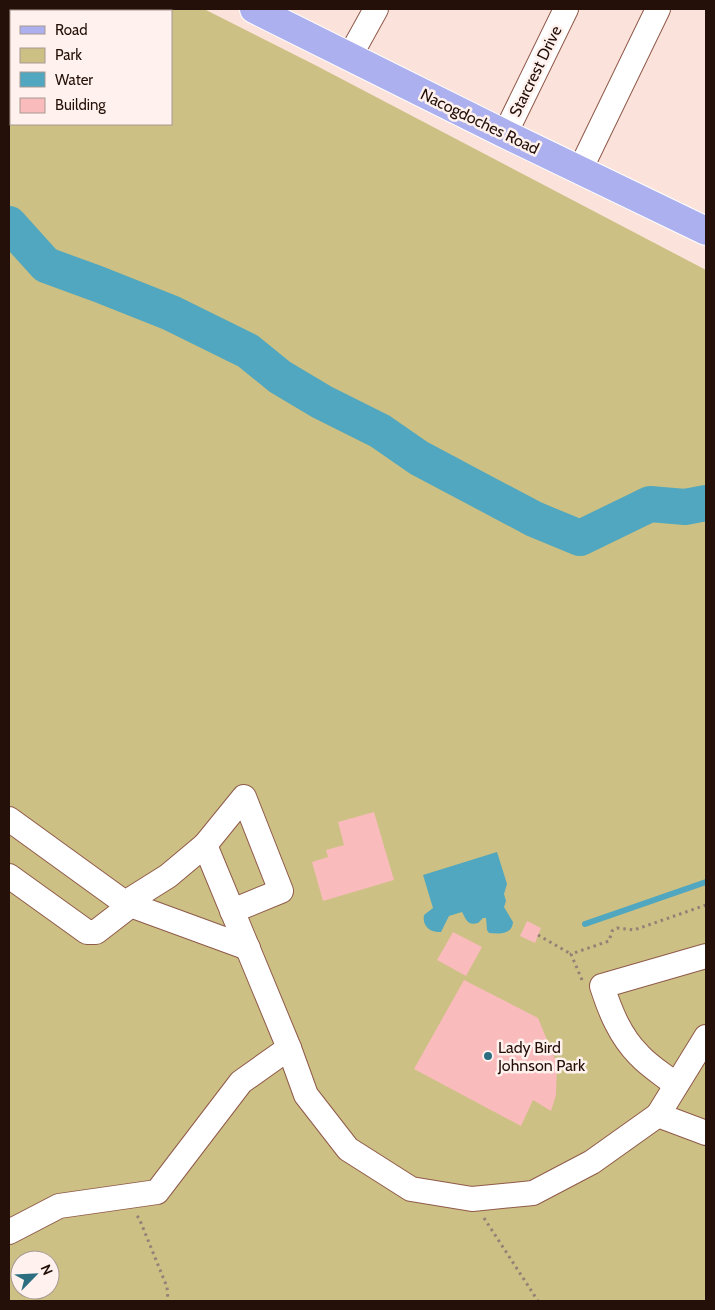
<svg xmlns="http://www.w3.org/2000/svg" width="715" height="1310" font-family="Cabin,sans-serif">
	<rect width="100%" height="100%" fill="#fbe2da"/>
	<path fill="#ccc084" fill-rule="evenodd" d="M9,9h195l111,56 391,205v1031h-697zM11,11h160v113h-160zM20,1260h30v30h-30z"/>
	<path fill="#50a7bf" d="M497,852l10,32 -3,10 2,7 -2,6 9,15c-1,13 -14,12 -24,11l-2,-3 -1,-12h-3l-5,5c-11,3 -12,-4 -16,-11l-13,4 -8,16c-11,1 -19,-6 -17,-17l9,-7 -10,-33z"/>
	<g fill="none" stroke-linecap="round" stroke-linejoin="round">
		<path stroke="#50a7bf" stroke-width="6" d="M585,924l121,-42"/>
		<g stroke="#50a7bf" stroke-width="36">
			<path d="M111,11l2,-2"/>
			<path d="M9,92l2,-2"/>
			<path d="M9,224l37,41 52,19 73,29 77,38 32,26 42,25 58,29 39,27 115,61 46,19 70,-34 35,3 21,-4"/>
		</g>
	</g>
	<g fill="#f9bbbb">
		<path d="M374,812l20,68 -71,21 -11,-39 16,-5 -2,-7 18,-5 -6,-23z"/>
		<path d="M527,921l14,7 -6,15 -15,-7z"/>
		<path d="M453,932l29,15 -16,29 -29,-16z"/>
		<path d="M464,980l74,38 19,46 -1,31 -5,16 -18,-11 -12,26 -107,-57z"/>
	</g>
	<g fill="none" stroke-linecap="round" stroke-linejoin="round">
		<defs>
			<g id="minor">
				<path d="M350,56l26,-47"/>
				<path d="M505,134l61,-125"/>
				<path d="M580,170l78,-161"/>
				<path d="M9,819l116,84 43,-27 37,-31 39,-48 37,94 -49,20"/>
				<path d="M205,845l84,203 17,47 42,54 63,40 61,10 61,-6 59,-31 66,-47 48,-78"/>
				<path d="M9,876l78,56h9l35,-27"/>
				<path d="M125,903l123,45"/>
				<path d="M676,1085c-12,-10 -26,-18 -37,-30 -19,-19 -29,-44 -37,-69l104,-30"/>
				<path d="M658,1115l48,18"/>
				<path d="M9,1232l50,-26 98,-14 84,-110 48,-34"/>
			</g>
			<path id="major" d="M254,9l251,125 201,97"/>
		</defs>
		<use href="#minor" stroke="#8f5a4a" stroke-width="26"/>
		<use href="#major" stroke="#fff" stroke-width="30"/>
		<g stroke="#967f77" stroke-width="3" stroke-dasharray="2.5 4" stroke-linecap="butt">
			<path d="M538,935l33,19"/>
			<path d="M582,980l-11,-26 38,-13 3,-10 5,-3 17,2 72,-25"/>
			<path d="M137,1216l2,2 28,69 1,14"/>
			<path d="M484,1218l54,83"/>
		</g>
		<use href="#minor" stroke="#fff" stroke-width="24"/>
		<use href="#major" stroke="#acb0ee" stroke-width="28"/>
	</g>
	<circle fill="#2c6e80" stroke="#fff2ee" stroke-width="2" cx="488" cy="1056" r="5"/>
	<g text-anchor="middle" stroke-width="5" stroke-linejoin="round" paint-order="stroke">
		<g font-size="16" fill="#251009" stroke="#fff2ee">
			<text transform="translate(535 71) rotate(-64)" y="6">Starcrest Drive</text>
			<text transform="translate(480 121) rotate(26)" y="6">Nacogdoches Road</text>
		</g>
		<g font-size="16" fill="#251009" stroke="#fff2ee" text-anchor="start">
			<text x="498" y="1053">Lady Bird<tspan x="498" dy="18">Johnson Park</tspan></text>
		</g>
	</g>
	<rect width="715" height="1310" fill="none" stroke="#251009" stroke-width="20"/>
	<rect x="10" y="10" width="162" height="115" fill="#fff2ee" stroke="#a89892"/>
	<rect x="20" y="26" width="25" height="8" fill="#acb0ee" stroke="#a89892"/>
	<text x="55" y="35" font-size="15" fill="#251009">Road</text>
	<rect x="20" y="48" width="25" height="15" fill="#ccc084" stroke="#a89892"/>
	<text x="55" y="60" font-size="15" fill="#251009">Park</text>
	<rect x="20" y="72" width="25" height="15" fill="#50a7bf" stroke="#a89892"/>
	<text x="55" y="85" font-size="15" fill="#251009">Water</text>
	<rect x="20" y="98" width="25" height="15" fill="#f9bbbb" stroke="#a89892"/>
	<text x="55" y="110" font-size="15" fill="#251009">Building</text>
	<g transform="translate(35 1275) rotate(66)"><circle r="24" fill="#fff2ee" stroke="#a89892"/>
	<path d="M0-4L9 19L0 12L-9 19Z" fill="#2c6e80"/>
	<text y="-8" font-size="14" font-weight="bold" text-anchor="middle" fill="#251009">N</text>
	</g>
</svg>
